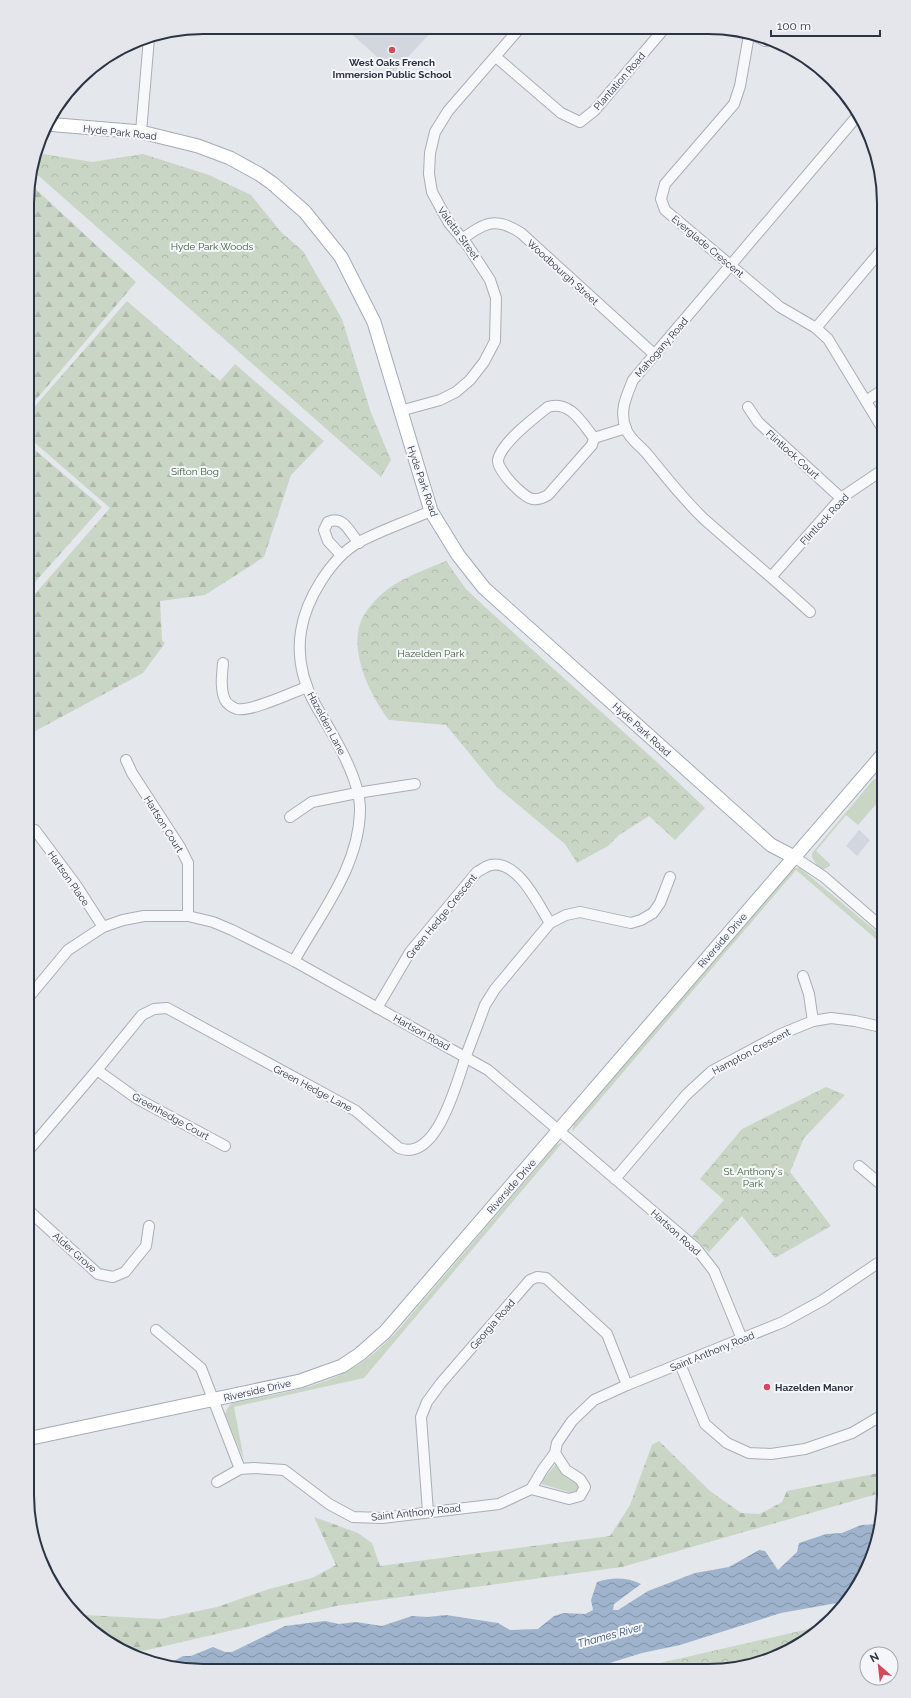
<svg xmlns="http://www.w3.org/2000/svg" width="911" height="1698" font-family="Raleway,sans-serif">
	<defs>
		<pattern id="forest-firs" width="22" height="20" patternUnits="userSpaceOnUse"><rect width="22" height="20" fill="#c9d6c5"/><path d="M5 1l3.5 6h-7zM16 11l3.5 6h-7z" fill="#adb8ab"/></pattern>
		<pattern id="park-crowns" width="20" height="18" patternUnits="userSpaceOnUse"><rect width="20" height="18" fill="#c9d6c5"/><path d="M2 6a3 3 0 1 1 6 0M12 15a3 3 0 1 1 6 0" fill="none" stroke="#adb8ab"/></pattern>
		<pattern id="water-waves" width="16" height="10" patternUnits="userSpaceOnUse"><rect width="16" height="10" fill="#9fb4cc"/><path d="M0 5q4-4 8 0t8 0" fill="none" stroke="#8293a7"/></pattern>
	</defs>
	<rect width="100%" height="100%" fill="#e4e7ec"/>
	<g fill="#d2d6de">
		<path d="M345,28h90l-41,44z"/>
		<path d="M859,830l11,10 -13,16 -11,-10z"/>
	</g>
	<g fill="#c9d6c5">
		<path d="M879,777l5,3v15l-26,30 -12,-10 -30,36 14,13v2l-8,4 -7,-5 1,-1 -4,-7v-4l61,-73z"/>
		<path d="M793,868h7l84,70v8l-88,-76 -224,262 2,-8z"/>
		<path d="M563,1142l-199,236 -130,29 10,53 -19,-46 3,-7 4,-4c42,-9 89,-14 126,-38 13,-8 24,-19 36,-30l162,-190z"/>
		<path d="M555,1465h3l5,8 15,10 1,4 -2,5 -5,1 -30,-9v-3z"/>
	</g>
	<g fill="url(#forest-firs)">
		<path d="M28,182l108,100 -108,127v-143l7,-7v-17l-7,-9z"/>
		<path d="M127,301l93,80 15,-17 89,77 -33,34 -27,82 -59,38 -45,6 2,39 3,3 -22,30 -115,62v-133l82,-94 -82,-71v-23z"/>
		<path d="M28,444l74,63 -74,83z"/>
		<path d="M659,1441l51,50 31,22 19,1 22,-12 5,-11 97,-19v20l-262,75 -286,39 -193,45 -26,-4 -30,-19 -14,-16 12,3 75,4 57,-12 52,-18 43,-11 24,-13 -22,-48 44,16 14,10 8,23 230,-30 20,-31 22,-60z"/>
	</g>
	<g fill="url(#park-crowns)">
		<path d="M37,153l55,9 51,-8 66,21 42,20 30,37 22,19 39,68 29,94 20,47 -10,17 -349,-307z"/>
		<path d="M446,561l20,28 18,17 175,158 46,44 -30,32 -26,-24 -30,19 -11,11 -31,17 -12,-19 -68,-57 -51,-62 -57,-5c-18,-23 -39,-66 -29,-96 4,-13 17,-27 28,-35 16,-12 39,-20 58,-28z"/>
		<path d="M826,1087l19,8 -41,43 -14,34 41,54 -56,32 -33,-42 -33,36 -17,-16 32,-36 -24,-21 42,-50z"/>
		<path d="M822,1626l-16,15 -41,21 -57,9h-83z"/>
	</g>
	<path fill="url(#water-waves)" d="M880,1524l-9,38 -23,39 -67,12 -101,32 -38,8 -42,13 -22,5 -399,-2 -30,-9 25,1 9,-5h8l22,-9 12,5h7l53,-26 40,-5 14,3 17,-2 26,4 30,-10 16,1 18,-2 52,8 12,7 28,-1 16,-13 10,-3 21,1 8,-4 -2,-10 6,-18c14,-5 30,-5 44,2l-27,20 -1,6h5l30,-19 47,-18 34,-6 30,-17 6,1 13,19 19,-18 2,-9 27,-9 16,-1 19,-8z"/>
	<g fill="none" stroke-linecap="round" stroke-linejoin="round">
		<defs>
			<g id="minor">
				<path d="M746,31l19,10 6,-1"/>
				<path d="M749,35l-9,51 -6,18 -69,80 -4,15 4,11 115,97 36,21 12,11 56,92"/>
				<path d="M496,57l65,56 19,9 14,-11 69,-81"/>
				<path d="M141,132l8,-94"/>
				<path d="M462,239c23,-16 33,-23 59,-6l134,122"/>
				<path d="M816,328l68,-81"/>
				<path d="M866,401l18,-12"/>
				<path d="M748,407l10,15 83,76"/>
				<path d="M400,411l40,-11 16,-8 14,-12 14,-18 11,-21 1,-43 -6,-18 -24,-37 -17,-20 -17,-31 -3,-18 1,-21 5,-21 13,-21 71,-82"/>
				<path d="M594,438c-12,-15 -24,-38 -46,-31 -14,11 -47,36 -50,53 -1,10 25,38 35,39 6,1 10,-1 15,-4l44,-50 2,-7 32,-10"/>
				<path d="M341,555l-13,-14 -4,-11 4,-8c16,-7 21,10 31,21"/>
				<path d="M772,576l69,-78 43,-29"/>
				<path d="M810,612c-35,-32 -71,-62 -106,-93 -21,-20 -38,-42 -56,-64 -7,-9 -18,-15 -22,-26 -7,-18 0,-32 7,-49l226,-266"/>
				<path d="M223,663c-1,12 -3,26 2,37 2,4 8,8 12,9 14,3 56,-17 70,-22"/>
				<path d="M126,760l6,13 48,74 8,16v53"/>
				<path d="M874,764l10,9"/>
				<path d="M290,817l22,-15 45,-9 58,-9"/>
				<path d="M35,830l41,55 27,42"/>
				<path d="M794,857l30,20 60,52"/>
				<path d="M294,961c26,-47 65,-94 66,-150 1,-33 -29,-79 -45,-107 -12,-22 -18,-48 -14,-73 5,-32 30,-73 58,-89 23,-12 49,-21 72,-31"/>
				<path d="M803,976l6,18 4,27"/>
				<path d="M28,998l40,-48 35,-23 20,-7 21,-4h44l25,6 19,8 62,31 194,109 208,178 18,23 28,68"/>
				<path d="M377,1008l33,-56 67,-80c4,-2 9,-6 14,-7 27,-5 47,39 59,58"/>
				<path d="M97,1070l39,28 89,48"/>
				<path d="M27,1152l70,-82 45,-55 12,-6 13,-1 189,103 43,37c38,15 58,-67 67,-92 6,-17 13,-34 19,-51l10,-16 55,-66 16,-8 14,-3 51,11 10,-3 12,-7 7,-10 10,-26"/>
				<path d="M859,1166l25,21"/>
				<path d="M615,1179l71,-84 26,-24 69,-37 32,-13 18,-3 24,3 22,5 7,4"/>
				<path d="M27,1209l71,65 15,3 12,-5 21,-26 3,-20"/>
				<path d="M156,1330l45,38 39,101 14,-1 30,2 45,34 24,13 29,1 117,-14 32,-15 12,-20 12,-16 2,-10 15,-22 22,-21 33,-15 156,-63 40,-22 61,-41"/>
				<path d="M680,1364l25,60 22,19 22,10 22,1 34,-5 47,-16 32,-19"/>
				<path d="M217,1482l23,-13"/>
				<path d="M531,1489l38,10 11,-3 5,-9 -5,-8 -14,-9 -11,-17"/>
				<path d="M428,1512l-7,-95 6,-15 14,-19 89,-103 7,-3 9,1 61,56 20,51"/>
			</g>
			<g id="major">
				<path d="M46,124l95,8 57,14 32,12 29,16 13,9 33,29 36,45 33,65 57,189 27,44 26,33 287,257 23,12"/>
				<path d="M27,1439l273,-58 42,-15 18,-12 25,-22 499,-579"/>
			</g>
		</defs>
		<use href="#minor" stroke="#a9aeb7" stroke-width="12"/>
		<use href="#major" stroke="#a3abb8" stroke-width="15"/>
		<use href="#minor" stroke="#f7f8fa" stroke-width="10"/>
		<use href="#major" stroke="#fff" stroke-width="13"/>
	</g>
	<g fill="#d1495b" stroke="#f4f6f9" stroke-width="1.5">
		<circle cx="392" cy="50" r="4"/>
		<circle cx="767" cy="1387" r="4"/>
	</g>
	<g text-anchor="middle" stroke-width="4" stroke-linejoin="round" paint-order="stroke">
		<g font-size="10" font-weight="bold" fill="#2b3445" stroke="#f4f6f9">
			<text x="392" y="66">West Oaks French<tspan x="392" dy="12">Immersion Public School</tspan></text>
			<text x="775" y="1391" text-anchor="start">Hazelden Manor</text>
		</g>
		<g font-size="10" fill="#2b3445" stroke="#f4f6f9">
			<text transform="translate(619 81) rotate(-49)" y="4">Plantation Road</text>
			<text transform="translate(120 132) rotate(6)" y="4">Hyde Park Road</text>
			<text transform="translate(459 233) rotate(54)" y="4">Valetta Street</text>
			<text transform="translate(708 246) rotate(40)" y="4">Everglade Crescent</text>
			<text transform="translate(563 272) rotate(42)" y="4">Woodbourgh Street</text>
			<text transform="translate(661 347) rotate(-49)" y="4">Mahogany Road</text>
			<text transform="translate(793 454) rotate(42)" y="4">Flintlock Court</text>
			<text transform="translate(423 481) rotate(71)" y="4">Hyde Park Road</text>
			<text transform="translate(824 519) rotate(-47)" y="4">Flintlock Road</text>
			<text transform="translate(327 723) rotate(62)" y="4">Hazelden Lane</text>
			<text transform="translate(642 729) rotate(42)" y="4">Hyde Park Road</text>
			<text transform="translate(164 824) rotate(58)" y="4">Hartson Court</text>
			<text transform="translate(69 878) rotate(55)" y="4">Hartson Place</text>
			<text transform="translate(441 916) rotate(-51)" y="4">Green Hedge Crescent</text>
			<text transform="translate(722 940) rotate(-49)" y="4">Riverside Drive</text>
			<text transform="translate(422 1032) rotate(29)" y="4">Hartson Road</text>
			<text transform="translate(751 1051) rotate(-28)" y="4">Hampton Crescent</text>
			<text transform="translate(313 1088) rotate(28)" y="4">Green Hedge Lane</text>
			<text transform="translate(171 1116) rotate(29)" y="4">Greenhedge Court</text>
			<text transform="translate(511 1186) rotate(-49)" y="4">Riverside Drive</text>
			<text transform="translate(676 1232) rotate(42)" y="4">Hartson Road</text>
			<text transform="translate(75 1252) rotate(42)" y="4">Alder Grove</text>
			<text transform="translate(492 1324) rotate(-49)" y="4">Georgia Road</text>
			<text transform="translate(712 1351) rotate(-22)" y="4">Saint Anthony Road</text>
			<text transform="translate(257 1390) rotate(-13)" y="4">Riverside Drive</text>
			<text transform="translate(416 1512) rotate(-6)" y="4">Saint Anthony Road</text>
		</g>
		<g font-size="10" fill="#3f6138" stroke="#f4f6f9">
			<text x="212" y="250">Hyde Park Woods</text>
			<text x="195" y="475">Sifton Bog</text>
			<text x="431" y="657">Hazelden Park</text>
			<text x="753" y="1175">St. Anthony's<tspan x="753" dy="12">Park</tspan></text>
		</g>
		<g font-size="11" font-style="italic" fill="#34527a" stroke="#f4f6f9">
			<text transform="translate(610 1635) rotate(-15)" y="4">Thames River</text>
		</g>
	</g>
	<path d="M0 0H911V1698H0ZM203 34H708A169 169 0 0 1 877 203V1495A169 169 0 0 1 708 1664H203A169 169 0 0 1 34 1495V203A169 169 0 0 1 203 34Z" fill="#e4e6eb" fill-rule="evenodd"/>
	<path fill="none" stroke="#2b3445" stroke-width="2" d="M203 34H708A169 169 0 0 1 877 203V1495A169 169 0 0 1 708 1664H203A169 169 0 0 1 34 1495V203A169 169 0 0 1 203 34Z"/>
	<g transform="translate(879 1666) rotate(332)"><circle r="19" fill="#f4f6f9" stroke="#a4a8b1"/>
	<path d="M0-3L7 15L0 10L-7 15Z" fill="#d1495b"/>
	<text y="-6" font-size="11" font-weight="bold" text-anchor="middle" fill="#2b3445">N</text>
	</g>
	<path d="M771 30v6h109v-6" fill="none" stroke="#2b3445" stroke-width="2"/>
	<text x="777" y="30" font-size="12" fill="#2b3445" stroke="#f4f6f9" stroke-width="3" paint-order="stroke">100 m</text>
</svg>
